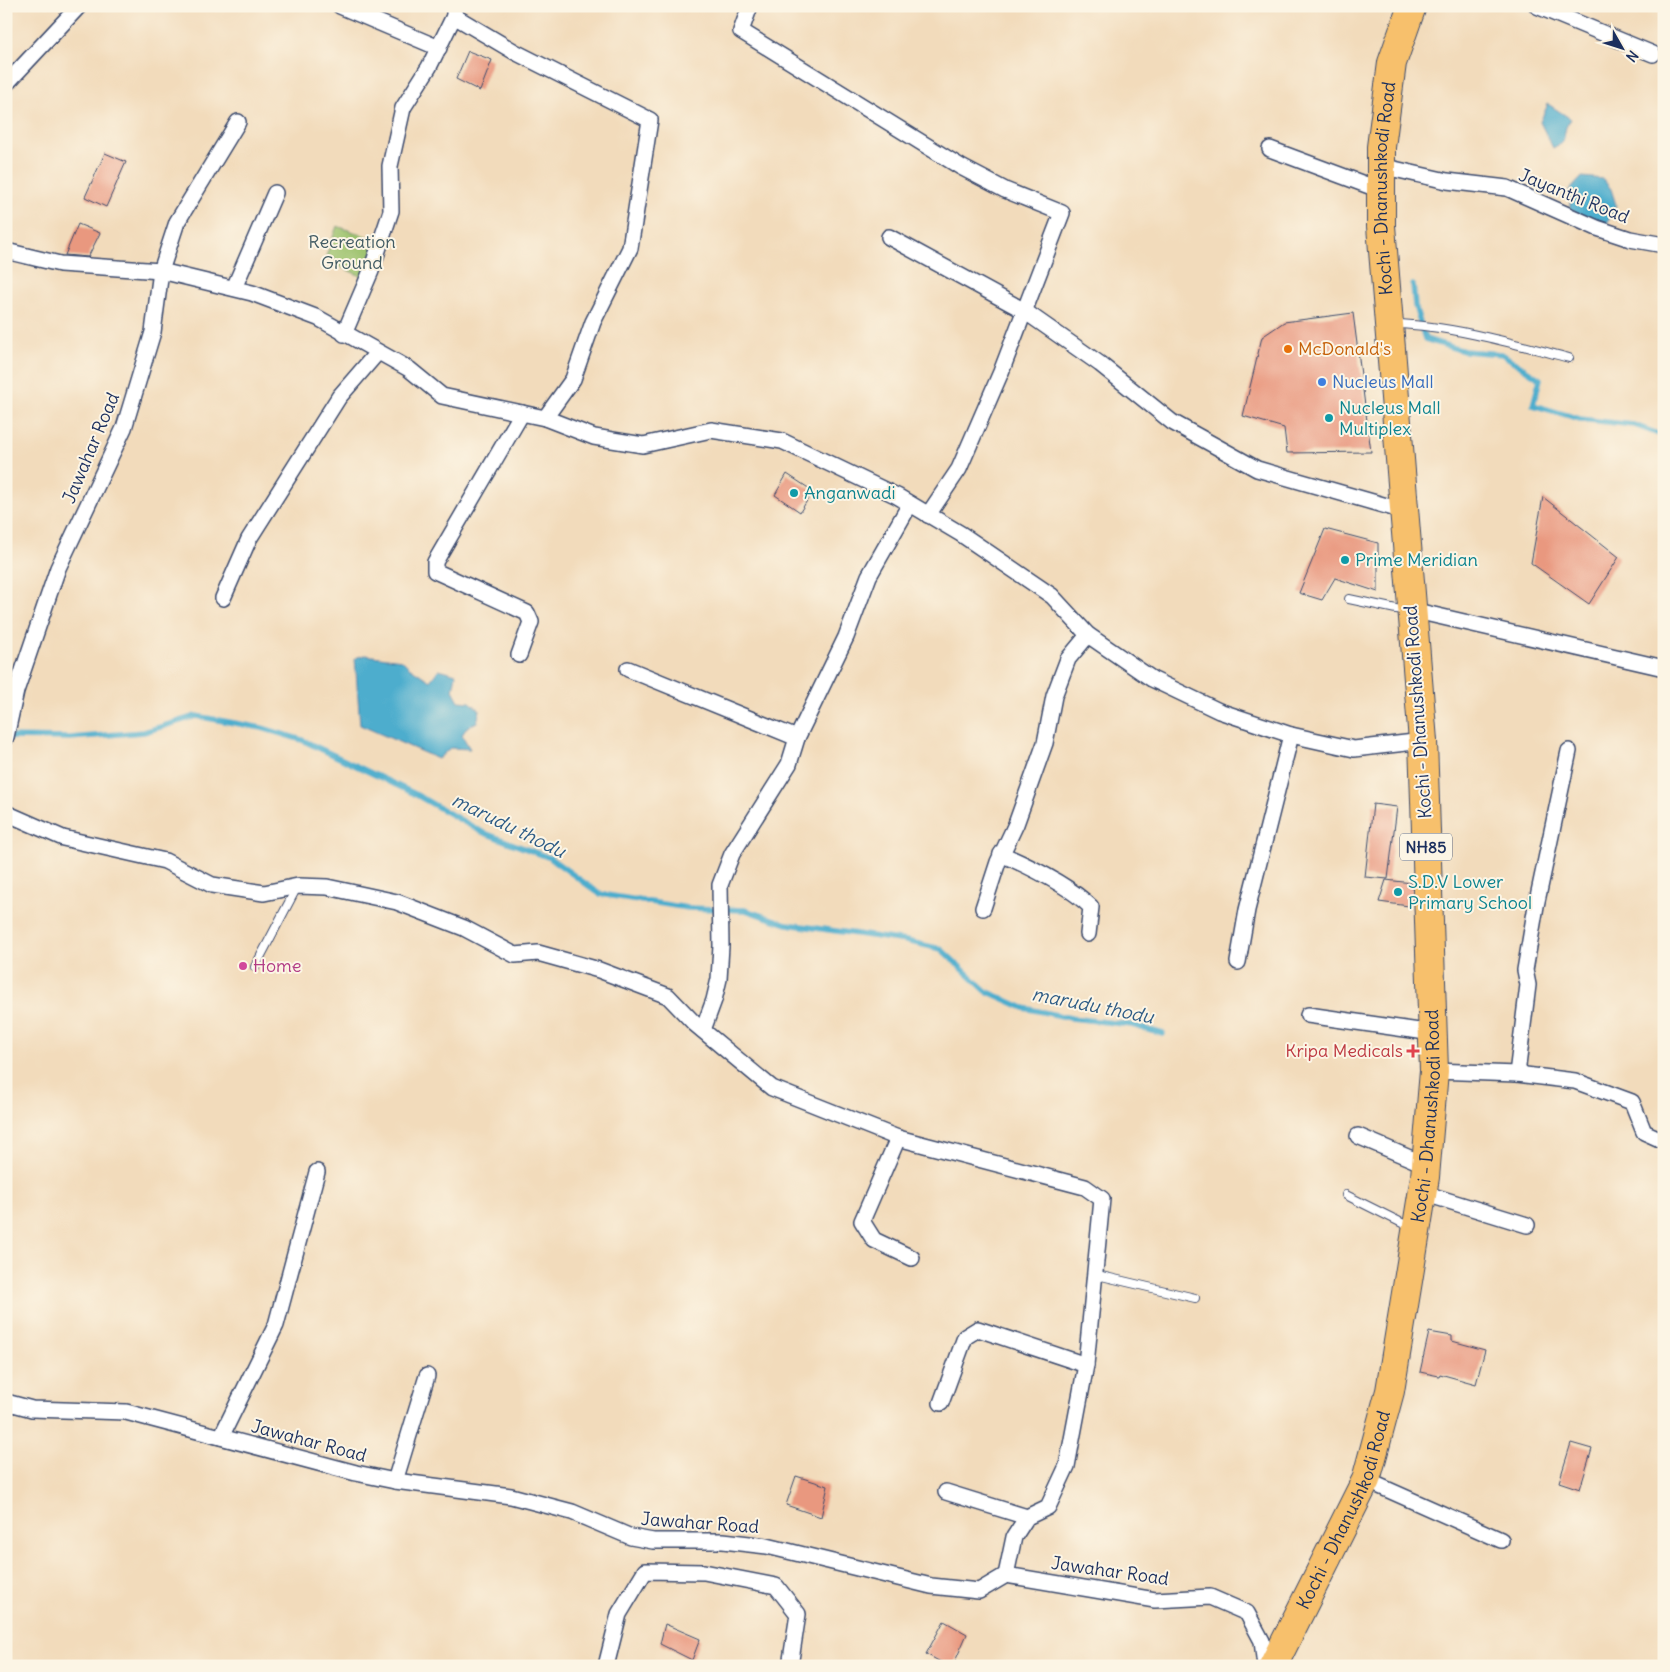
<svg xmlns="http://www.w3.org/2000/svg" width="1670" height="1672" font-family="Delius,sans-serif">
	<rect width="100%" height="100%" fill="#fcf5e5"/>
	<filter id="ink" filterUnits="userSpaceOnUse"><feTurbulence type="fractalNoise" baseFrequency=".02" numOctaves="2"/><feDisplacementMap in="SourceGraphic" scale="10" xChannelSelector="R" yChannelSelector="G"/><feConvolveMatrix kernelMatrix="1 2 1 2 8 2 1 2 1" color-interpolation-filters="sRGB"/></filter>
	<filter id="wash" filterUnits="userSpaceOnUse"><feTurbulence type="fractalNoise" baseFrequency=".0096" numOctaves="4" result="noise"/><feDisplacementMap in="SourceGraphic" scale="20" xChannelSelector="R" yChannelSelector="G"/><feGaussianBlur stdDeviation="1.12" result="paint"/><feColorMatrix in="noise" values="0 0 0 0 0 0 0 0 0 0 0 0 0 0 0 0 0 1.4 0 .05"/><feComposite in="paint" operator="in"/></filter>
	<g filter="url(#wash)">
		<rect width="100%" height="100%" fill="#f2dbbb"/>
		<path fill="#9ec36e" stroke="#5c7966" d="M337,226l40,14 -14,37 -29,-13 1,-5 -9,-3z"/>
		<g fill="#4eadcd" stroke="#346e96">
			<path d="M1548,104l23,15 -5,8 -3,15 -10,6 -13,-26z"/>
			<path d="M1582,177l21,2 8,10 5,16 -12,25 -33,-20 -2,-19z"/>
			<path d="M365,655l37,5 7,7 21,14 9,-12 17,5 -3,16 6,11 11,1 10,8 -3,12 -10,5 -5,8 8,14 -20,-1 -12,11 -78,-34 -5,-67z"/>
		</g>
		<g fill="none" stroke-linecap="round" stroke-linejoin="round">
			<g stroke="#4eadcd" stroke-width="5.5">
				<path d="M1413,285l2,21 10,33 39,12 38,3 38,25 -7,26 47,14 54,6 30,11"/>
				<path d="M6,737l64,1 74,-6 52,-16 66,12 40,12 111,53 69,39 68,26 50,36 88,14 57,2 42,14 119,17 35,8 45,42 38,17 47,10 61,7 31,9"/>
			</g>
		</g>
		<g id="blocks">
			<g fill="#e9987f">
				<path d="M468,51l24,9 -12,31 -24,-12z"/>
				<path d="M105,153l21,9 -20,45 -21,-10z"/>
				<path d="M78,224l22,9 -12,24 -23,-2z"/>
				<path d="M1353,313l18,139 -84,1 -3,-25 -41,-12 19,-79 22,-15z"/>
				<path d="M787,474l26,17 -13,21 -25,-17z"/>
				<path d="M1543,497l76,60 -30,47 -58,-41z"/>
				<path d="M1325,529l53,14v49l-43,-14 -13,22 -23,-7z"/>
				<path d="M1373,804l24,3 -9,72 -23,-2z"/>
				<path d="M1386,880l26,3 1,14 -4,9 -30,-4z"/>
				<path d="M1429,1332l23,4v5l33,9 -9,34 -36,-10 -1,2 -19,-4z"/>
				<path d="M1571,1443l21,6 -12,40 -21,-7z"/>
				<path d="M796,1476l32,10 -7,31 -35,-12z"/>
				<path d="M944,1621l23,13 -14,32h-5l-22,-12z"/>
				<path d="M665,1624l35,15 -8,21 -32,-16z"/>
			</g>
		</g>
	</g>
	<g filter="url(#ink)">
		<use href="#blocks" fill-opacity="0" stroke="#3b496c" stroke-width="1"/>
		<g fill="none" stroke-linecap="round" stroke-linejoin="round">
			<defs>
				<g id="lane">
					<path d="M1395,324c54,1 121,20 174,34"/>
					<path d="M1349,599l47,10 11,1"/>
					<path d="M255,967l42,-80"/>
					<path d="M1346,1195l66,33"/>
					<path d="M1093,1274l102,24"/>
				</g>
				<g id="street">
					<path d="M340,6l99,42"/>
					<path d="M750,6l-9,25 220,136 44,23 57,23 -61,159 -42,97 -31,46"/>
					<path d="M1537,6l116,48"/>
					<path d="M454,16l61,36 135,68 -20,128 -37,74 -20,57 -28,39"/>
					<path d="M6,84l73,-78"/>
					<path d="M1270,149l110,41"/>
					<path d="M1381,166l66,15 60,7 90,40 33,11 34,6"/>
					<path d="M889,237l134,73 77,54 72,58 85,47 147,42"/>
					<path d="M6,251l54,13 101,7 91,22 66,25 91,51 33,27 103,22 49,19 49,8 68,-15 71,11 115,55 64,38 91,62 36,39 64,44 67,32 72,24 63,14 69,-8"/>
					<path d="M234,288l41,-95"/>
					<path d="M344,334l27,-63 20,-60 -1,-45 13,-58 26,-41 25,-51v-10"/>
					<path d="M223,598l26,-59 90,-142 38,-44"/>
					<path d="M1412,610l252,58"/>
					<path d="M519,655l12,-33 -4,-9 -92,-42v-9l87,-149"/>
					<path d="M628,669l169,69 -8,26 -57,90 -12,31 1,61 -2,33 -5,21 -11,30"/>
					<path d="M6,737l10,-46 42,-123 66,-140 29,-96 8,-61 16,-49 61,-100"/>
					<path d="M797,738l49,-101 23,-61 41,-72"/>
					<path d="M6,813l57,25 102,23 47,24 52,8 34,-7 29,1 70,15 67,26 51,27 23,-2 61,17 69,26 27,28 77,64 126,50 187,49 17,12 -16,166 -19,101 -19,41 -21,10 -13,20 -8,38"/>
					<path d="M1001,854c30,13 67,31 90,53l-3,27"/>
					<path d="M983,908l15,-46 18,-38 29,-81 9,-47 14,-37 20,-24"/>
					<path d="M1238,962l9,-52 44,-175"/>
					<path d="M1308,1015l125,18"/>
					<path d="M1434,1071l83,3 58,7 57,21 12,30 20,9"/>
					<path d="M1517,1074l11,-89 -3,-15 11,-64 33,-155"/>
					<path d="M1358,1136l68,29"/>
					<path d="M898,1138l-36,83 12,19 38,18"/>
					<path d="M1423,1193l104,32"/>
					<path d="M6,1402l26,7 94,3 230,61 39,8 116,15 61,16 59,25 22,4h70l44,5 164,40 48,5 27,-16 149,25 55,-3 37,16 15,28 3,25"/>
					<path d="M941,1403l24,-66 13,-8 108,36"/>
					<path d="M221,1437l55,-112 41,-153"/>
					<path d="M1366,1480l135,60"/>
					<path d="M395,1481l32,-105"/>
					<path d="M946,1492l81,25"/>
					<path d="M606,1666l13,-52 26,-43 59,1 72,14 22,28 -8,52"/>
				</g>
				<g id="highway">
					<path id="s1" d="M1273,1666l93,-186 24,-89 35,-214 9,-106 -11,-330 -42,-515v-79l11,-84 20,-57"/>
				</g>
			</defs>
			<use href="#lane" stroke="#3b496c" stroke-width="10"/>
			<use href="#street" stroke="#3b496c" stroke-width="18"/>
			<use href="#highway" stroke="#3b496c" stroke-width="30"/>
			<use href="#lane" stroke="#fff" stroke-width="8"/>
			<use href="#street" stroke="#fff" stroke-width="15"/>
			<use href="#highway" stroke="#f7c06c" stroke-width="28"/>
		</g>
	</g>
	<circle fill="#e8710a" stroke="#fcf5e5" stroke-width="2" cx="1288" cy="349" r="5"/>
	<circle fill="#3f7fe0" stroke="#fcf5e5" stroke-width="2" cx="1322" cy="382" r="5"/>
	<g fill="#0f9aa8" stroke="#fcf5e5" stroke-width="2">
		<circle cx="1329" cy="418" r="5"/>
		<circle cx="794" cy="493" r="5"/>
		<circle cx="1345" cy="560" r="5"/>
		<circle cx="1398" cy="892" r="5"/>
	</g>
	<circle fill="#d1479c" stroke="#fcf5e5" stroke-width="2" cx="243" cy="966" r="5"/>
	<path fill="#e0444e" stroke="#fcf5e5" stroke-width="2" d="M1410.5 1043.5h5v5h5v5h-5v5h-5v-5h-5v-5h5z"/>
	<g text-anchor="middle" stroke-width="4" stroke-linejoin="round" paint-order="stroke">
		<rect fill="#fcf5e5" stroke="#5e6a86" stroke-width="1" x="1400" y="833.5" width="52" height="27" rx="4"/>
		<g font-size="16" font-weight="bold" fill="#1b2f5e">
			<text x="1426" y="853">NH85</text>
		</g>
		<g font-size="18" fill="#1b2f5e" stroke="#fcf5e5">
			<text dy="6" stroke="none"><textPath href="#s1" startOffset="1508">Kochi - Dhanushkodi Road</textPath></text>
			<text transform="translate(1574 196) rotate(22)" y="6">Jayanthi Road</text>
			<text transform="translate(91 448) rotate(-67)" y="6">Jawahar Road</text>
			<text transform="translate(1418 712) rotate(-94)" y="6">Kochi - Dhanushkodi Road</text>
			<text dy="6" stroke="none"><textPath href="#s1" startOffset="578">Kochi - Dhanushkodi Road</textPath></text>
			<text transform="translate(309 1441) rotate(15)" y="6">Jawahar Road</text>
			<text dy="6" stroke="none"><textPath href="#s1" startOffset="172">Kochi - Dhanushkodi Road</textPath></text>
			<text transform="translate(700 1523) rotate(4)" y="6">Jawahar Road</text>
			<text transform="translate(1110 1571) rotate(8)" y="6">Jawahar Road</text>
		</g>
		<g font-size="18" fill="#425b63" stroke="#fcf5e5">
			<text x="352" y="248">Recreation<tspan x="352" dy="21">Ground</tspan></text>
		</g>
		<g font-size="18" fill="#c56008" stroke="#fcf5e5" text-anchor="start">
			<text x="1298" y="355">McDonald's</text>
		</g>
		<g font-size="18" fill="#366cbe" stroke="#fcf5e5" text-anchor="start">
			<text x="1332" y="388">Nucleus Mall</text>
		</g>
		<g font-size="18" fill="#0d838f" stroke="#fcf5e5" text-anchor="start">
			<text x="1339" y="414">Nucleus Mall<tspan x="1339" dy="21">Multiplex</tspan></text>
			<text x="804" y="499">Anganwadi</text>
			<text x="1355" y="566">Prime Meridian</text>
			<text x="1408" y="888">S.D.V Lower<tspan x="1408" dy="21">Primary School</tspan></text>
		</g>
		<g font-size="18" fill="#b23c85" stroke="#fcf5e5" text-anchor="start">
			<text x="253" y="972">Home</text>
		</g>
		<g font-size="18" fill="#be3a42" stroke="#fcf5e5" text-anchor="end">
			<text x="1403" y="1057">Kripa Medicals</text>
		</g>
		<g font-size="19" font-style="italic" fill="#2d5b85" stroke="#fcf5e5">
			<text transform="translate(509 825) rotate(26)" y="7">marudu thodu</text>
			<text transform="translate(1093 1005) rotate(11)" y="7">marudu thodu</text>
		</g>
	</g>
	<rect width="1670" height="1672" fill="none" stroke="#fcf5e5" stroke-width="25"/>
	<g transform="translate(1622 48) rotate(129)" stroke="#fcf5e5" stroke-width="4" paint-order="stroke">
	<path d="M0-4L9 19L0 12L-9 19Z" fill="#1b2f5e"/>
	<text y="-8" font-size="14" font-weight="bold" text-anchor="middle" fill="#1b2f5e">N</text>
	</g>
</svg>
